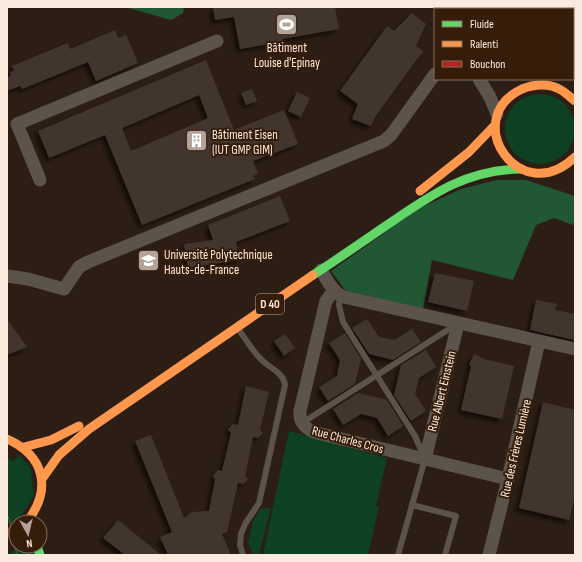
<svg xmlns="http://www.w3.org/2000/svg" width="582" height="562" font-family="'Sofia Sans Condensed',sans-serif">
	<defs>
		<filter id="shadow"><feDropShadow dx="-3.5" dy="3.5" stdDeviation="2" flood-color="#0009"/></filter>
	</defs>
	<rect width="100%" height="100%" fill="#2c1e14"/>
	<g fill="#0d4121">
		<circle cx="540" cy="129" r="35"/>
		<path d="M289,431l98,27 -11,48 3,1 -11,48h-105z"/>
		<path d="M20,455l11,14 3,27 -15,22 -12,7v-68l6,4z"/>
		<path d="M271,508l-12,47h-5l-6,-11 5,-23 7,-12z"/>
		<path d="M27,546h6l3,9h-29v-1z"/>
	</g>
	<g fill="#215833">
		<path d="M125,7h59l-1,6 -12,7z"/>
		<path d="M570,7h5v29l-2,3v-30h-5z"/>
		<path d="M497,180h29l49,16v24l-2,5 -19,-7 -18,7 -23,55 -81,-20 -9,49 -77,-18 -15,-20 87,-62 43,-20z"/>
	</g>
	<g fill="#43362e" fill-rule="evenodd" filter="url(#shadow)">
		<path d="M213,7h122l4,22 -57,10v3l-42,7 -6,-32 -19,3z"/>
		<path d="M412,13l14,11 -10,22 7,5 -48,66 -4,9 -19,-7 6,-15 -18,-13 47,-65 7,5z"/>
		<path d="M115,30l3,8 8,-3 12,28 -42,18 -8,-19 -66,27 -2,-3 -13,5 1,-8 -1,-5 4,-2 -1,-4 4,-1 -2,-5 56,-23 2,6z"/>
		<path d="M206,60l28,70 50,-20 14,34 -45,17 5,13 -5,2 2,3 -113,46 -37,-90 -56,23 -11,-27zM199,95l9,23 -77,33 -9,-23z"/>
		<path d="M252,89l5,12 -11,4 -5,-12z"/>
		<path d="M297,92l13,6 -9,19 -13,-6z"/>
		<path d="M280,196l10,25 -54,21 3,18 -51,8 -4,-24 29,-4 -5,-15z"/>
		<path d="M435,273l39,8 -7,30 -39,-9z"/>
		<path d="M536,300l21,4 -2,6 20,4v26l-45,-10z"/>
		<path d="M7,319l20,28 -20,8z"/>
		<path d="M367,319l12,18 15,3 18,-11 9,13 -28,18 -24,-6 -17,-26z"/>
		<path d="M345,333l16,26 -6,25 -27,17 -9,-14 18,-11 3,-16 -11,-17z"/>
		<path d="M285,334l10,14 -11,8 -10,-15z"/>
		<path d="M426,350l10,17 -17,11 -4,16 11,17 -15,10 -17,-26 7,-30z"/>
		<path d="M474,354l10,5 30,7 -12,53 -41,-9 10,-44 -2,-1z"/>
		<path d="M246,386l23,6 -9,38 3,3 -5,5 -5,-1 -8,39 3,3 -5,5 -5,-1 -11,49 -5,2 9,21h-63l-8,-18 12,-5 -37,-91 16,-6 33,83 8,-6 17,-1 6,-31 -2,-4 5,-6 4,1 9,-38 -3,-3 5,-6 5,1z"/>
		<path d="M358,393l29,7 16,26 -15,10 -11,-18 -16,-4 -18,11 -10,-16z"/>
		<path d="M543,402l32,8v86l-6,24 -50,-12z"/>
		<path d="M118,520l43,35h-36l-22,-17z"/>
	</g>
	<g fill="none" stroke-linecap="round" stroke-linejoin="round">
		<g stroke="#5c534b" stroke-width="6">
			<path d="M340,296l-1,9 4,17 72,114 10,23 -27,96"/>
			<path d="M239,330c8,11 15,24 25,32 8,7 20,12 21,23l-26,118 -14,21 -4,10 -1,11 3,10"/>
			<path d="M302,423l155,-99"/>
			<path d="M412,505l44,11 -11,39"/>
		</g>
		<g stroke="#5c534b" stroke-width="13">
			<path d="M464,9l1,-2"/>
			<path d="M476,9l1,-2"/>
			<path d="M479,79l11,18 7,17"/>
			<path d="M40,180l-23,-56 200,-83"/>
			<path d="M321,270c6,10 12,23 23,27l231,52"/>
			<path d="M7,276l21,3 36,10 15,-22 9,-5 296,-121 7,-6 44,-61"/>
			<path d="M334,290l-8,11 -26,110c-1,11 6,19 17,22l191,46"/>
			<path d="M425,459l33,-135"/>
			<path d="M489,555l19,-76 31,-138"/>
		</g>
		<g stroke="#63d668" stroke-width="9">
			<path d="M573,50l2,-3"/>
			<path d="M313,275c25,-16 49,-33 74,-50 44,-30 78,-55 133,-56"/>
			<path d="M37,546l3,9"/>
		</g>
		<g stroke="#ff974d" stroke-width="9">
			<path d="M575,101c-5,-4 -9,-8 -14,-11 -11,-7 -27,-6 -39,-1 -63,30 -2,121 53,68"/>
			<path d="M420,191l49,-39 26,-27"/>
			<path d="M7,439c38,17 45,50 20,83"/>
			<path d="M24,447l27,-7 28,-14"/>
			<path d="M42,479l17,-24 30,-26 224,-154"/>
		</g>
		<path stroke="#b3261e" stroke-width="9" d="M7,533l9,-4"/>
		<g stroke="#625850" stroke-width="1">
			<path d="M7,514l8,21"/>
			<path d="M7,529l11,26"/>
		</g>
	</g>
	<defs>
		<symbol id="stadium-square" viewBox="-11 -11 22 22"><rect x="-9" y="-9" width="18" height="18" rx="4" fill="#b2a297" stroke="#361d0a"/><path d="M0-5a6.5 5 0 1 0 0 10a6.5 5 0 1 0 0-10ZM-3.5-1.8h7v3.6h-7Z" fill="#fff"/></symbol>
		<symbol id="building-square" viewBox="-11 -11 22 22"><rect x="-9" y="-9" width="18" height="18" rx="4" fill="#b2a297" stroke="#361d0a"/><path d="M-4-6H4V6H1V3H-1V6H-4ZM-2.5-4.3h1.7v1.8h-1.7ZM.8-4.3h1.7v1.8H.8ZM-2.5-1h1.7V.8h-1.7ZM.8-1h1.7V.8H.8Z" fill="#fff"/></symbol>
		<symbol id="university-square" viewBox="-11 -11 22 22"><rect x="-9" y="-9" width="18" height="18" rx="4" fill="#b2a297" stroke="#361d0a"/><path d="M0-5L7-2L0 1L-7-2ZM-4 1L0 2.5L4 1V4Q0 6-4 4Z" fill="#fff"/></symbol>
	</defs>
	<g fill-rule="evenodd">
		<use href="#stadium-square" x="274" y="12" width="25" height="25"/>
		<use href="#building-square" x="184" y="128" width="25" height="25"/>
		<use href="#university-square" x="136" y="248" width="25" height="25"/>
	</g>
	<g text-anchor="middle" stroke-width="4" stroke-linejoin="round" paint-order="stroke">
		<rect fill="#361d0a" stroke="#bfac9e" stroke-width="1" x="256" y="294" width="28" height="20" rx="3"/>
		<g font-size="12" font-weight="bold" fill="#fae9dd">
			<text x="270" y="308">D 40</text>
		</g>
		<g font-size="13" fill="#fae9dd" stroke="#361d0a" text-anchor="start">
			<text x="287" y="52" text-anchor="middle">Bâtiment<tspan x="287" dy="15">Louise d'Epinay</tspan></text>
			<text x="212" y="139">Bâtiment Eisen<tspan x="212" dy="15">(IUT GMP GIM)</tspan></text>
			<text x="164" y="259">Université Polytechnique<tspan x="164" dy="15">Hauts-de-France</tspan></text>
		</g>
		<g font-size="13" fill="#fae9dd" stroke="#361d0a">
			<text transform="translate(441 391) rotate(-76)" y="5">Rue Albert Einstein</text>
			<text transform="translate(348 439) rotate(15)" y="5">Rue Charles Cros</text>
			<text transform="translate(515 448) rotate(-77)" y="5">Rue des Frères Lumière</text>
		</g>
	</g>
	<rect width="582" height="562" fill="none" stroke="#fae9dd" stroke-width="16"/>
	<rect x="434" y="8" width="140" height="72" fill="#361d0a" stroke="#846f5e"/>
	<rect x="442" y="21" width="20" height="6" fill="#63d668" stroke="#846f5e"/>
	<text x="470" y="28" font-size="12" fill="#fae9dd">Fluide</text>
	<rect x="442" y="41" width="20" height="6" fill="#ff974d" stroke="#846f5e"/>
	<text x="470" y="48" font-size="12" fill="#fae9dd">Ralenti</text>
	<rect x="442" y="61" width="20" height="6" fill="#b3261e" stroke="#846f5e"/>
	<text x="470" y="68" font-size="12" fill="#fae9dd">Bouchon</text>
	<g transform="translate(28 534) rotate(172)"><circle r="19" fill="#361d0a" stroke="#846f5e"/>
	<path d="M0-3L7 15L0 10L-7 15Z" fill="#b2a297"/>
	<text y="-6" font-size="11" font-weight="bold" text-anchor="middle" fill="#fae9dd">N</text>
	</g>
</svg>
